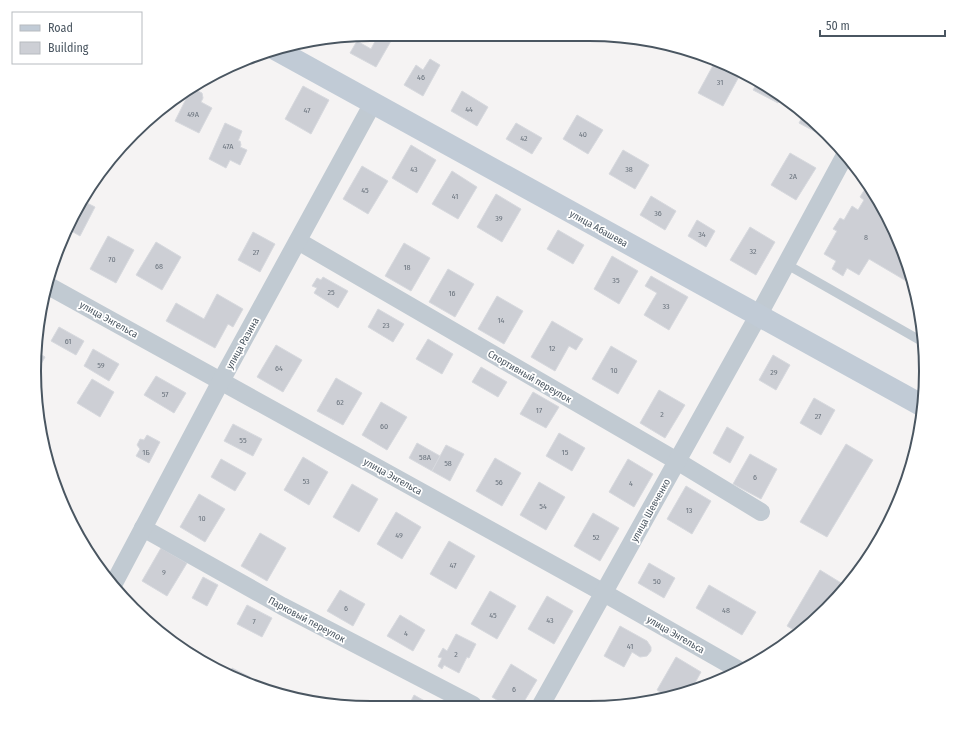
<svg xmlns="http://www.w3.org/2000/svg" width="960" height="742" font-family="'Fira Sans Condensed',sans-serif">
	<rect width="100%" height="100%" fill="#f5f3f3"/>
	<g fill="#cdcfd5" stroke="#d7d9de">
		<path d="M379,34h16l-19,33 -26,-14 7,-12 14,8z"/>
		<path d="M430,59l10,6 -17,31 -19,-11 12,-20 7,5z"/>
		<path d="M716,60l22,9 4,2 -19,35 -25,-13z"/>
		<path d="M230,68l-4,7 -5,-3z"/>
		<path d="M758,81l24,15 -4,7 -25,-13z"/>
		<path d="M303,86l26,14 -18,34 -26,-15z"/>
		<path d="M196,90l6,3 1,5 -2,4 11,6 -13,25 -24,-12 13,-26 1,1 2,-4z"/>
		<path d="M462,91l26,16 -11,19 -26,-15z"/>
		<path d="M804,114l21,23 -26,-14z"/>
		<path d="M577,115l26,15 -15,24 -25,-15z"/>
		<path d="M225,123l17,8 -4,10h2l1,4 -1,2 7,3 -7,15 -10,-5 -4,8 -17,-9z"/>
		<path d="M516,123l26,15 -10,16 -26,-15z"/>
		<path d="M411,145l25,15 -19,33 -25,-15z"/>
		<path d="M623,150l26,15 -14,24 -26,-15z"/>
		<path d="M790,153l26,15 -20,32 -25,-15z"/>
		<path d="M362,166l26,15 -20,33 -25,-15z"/>
		<path d="M452,171l25,16 -19,32 -26,-15z"/>
		<path d="M871,187l29,55 13,43 -44,-26 -10,16 -12,-7 -4,8 -11,-7 4,-8 -12,-7 13,-23 -4,-2 7,-11 4,2 8,-14 6,4 6,-10 -4,-3 5,-8 3,2z"/>
		<path d="M496,194l25,15 -19,33 -25,-15z"/>
		<path d="M651,196l25,15 -11,19 -25,-15z"/>
		<path d="M81,200l14,7 -15,29 -12,-7 11,-26z"/>
		<path d="M697,220l18,11 -9,16 -18,-11z"/>
		<path d="M750,227l25,15 -19,33 -26,-15z"/>
		<path d="M558,230l26,15 -11,19 -26,-15z"/>
		<path d="M253,232l22,12 -15,28 -22,-12z"/>
		<path d="M108,236l26,14 -18,33 -26,-14z"/>
		<path d="M156,242l25,15 -19,33 -26,-15z"/>
		<path d="M62,243l4,2 -12,21 -1,-1z"/>
		<path d="M404,243l26,15 -19,33 -26,-15z"/>
		<path d="M612,256l26,15 -19,33 -25,-15z"/>
		<path d="M448,269l26,15 -19,33 -26,-15z"/>
		<path d="M651,276l37,21 -19,33 -25,-15 13,-22 -12,-7z"/>
		<path d="M323,277l25,14 -10,17 -24,-15 3,-5 -5,-2 5,-8 4,2z"/>
		<path d="M217,294l26,15 -10,18 -5,-3 -13,24 -49,-27 10,-18 28,16z"/>
		<path d="M497,296l26,15 -19,33 -26,-15z"/>
		<path d="M378,309l26,15 -11,18 -25,-15z"/>
		<path d="M552,321l31,18 -7,11 -7,-4 -14,25 -24,-14z"/>
		<path d="M59,327l25,14 -8,14 -25,-14z"/>
		<path d="M428,339l25,15 -11,20 -26,-15z"/>
		<path d="M276,345l26,15 -19,32 -26,-15z"/>
		<path d="M611,346l26,15 -19,33 -26,-15z"/>
		<path d="M93,349l26,15 -10,17 -25,-15z"/>
		<path d="M37,352l8,5 -10,18 -1,-4z"/>
		<path d="M773,355l17,10 -14,25 -17,-10z"/>
		<path d="M481,367l26,15 -9,15 -26,-15z"/>
		<path d="M156,376l30,17 -12,20 -30,-18z"/>
		<path d="M336,378l26,15 -19,32 -26,-14z"/>
		<path d="M92,379l22,13 -14,25 -23,-14z"/>
		<path d="M659,390l26,15 -20,33 -25,-15z"/>
		<path d="M533,392l26,15 -13,21 -26,-14z"/>
		<path d="M814,398l21,12 -14,25 -21,-12z"/>
		<path d="M381,402l26,15 -20,33 -25,-15z"/>
		<path d="M233,424l29,15 -9,17 -29,-15z"/>
		<path d="M727,427l17,10 -14,26 -17,-10z"/>
		<path d="M559,433l26,15 -13,23 -26,-15z"/>
		<path d="M147,435l13,7 -11,21 -13,-7 4,-7 -3,-4 3,-6 4,1z"/>
		<path d="M417,443l23,13 -8,15 -23,-13z"/>
		<path d="M846,444l27,16 -46,77 -27,-15z"/>
		<path d="M446,445l18,9 -14,27 -18,-10z"/>
		<path d="M750,454l27,15 -16,30 -28,-15z"/>
		<path d="M303,457l25,15 -19,33 -25,-15z"/>
		<path d="M495,458l26,15 -19,33 -26,-15z"/>
		<path d="M221,459l25,14 -11,18 -24,-14z"/>
		<path d="M628,459l25,15 -19,33 -25,-15z"/>
		<path d="M539,482l26,15 -19,33 -26,-15z"/>
		<path d="M352,484l26,15 -19,33 -26,-15z"/>
		<path d="M686,486l25,15 -19,33 -25,-15z"/>
		<path d="M199,494l26,15 -20,33 -25,-15z"/>
		<path d="M396,512l25,15 -19,32 -25,-15z"/>
		<path d="M593,513l26,15 -19,33 -26,-15z"/>
		<path d="M260,533l26,15 -19,33 -26,-15z"/>
		<path d="M449,541l26,15 -19,33 -26,-15z"/>
		<path d="M161,548l26,15 -20,33 -25,-15z"/>
		<path d="M649,563l26,15 -11,20 -26,-15z"/>
		<path d="M820,570l26,16 -19,23 -28,24 -12,-7z"/>
		<path d="M203,577l15,8 -11,21 -15,-8z"/>
		<path d="M709,585l47,27 -14,23 -46,-27z"/>
		<path d="M340,590l25,14 -12,22 -26,-15z"/>
		<path d="M490,591l26,15 -19,33 -26,-15z"/>
		<path d="M547,596l26,15 -19,33 -26,-15z"/>
		<path d="M247,605l25,13 -10,19 -25,-13z"/>
		<path d="M400,615l25,15 -12,21 -26,-15z"/>
		<path d="M620,626l27,15 4,6v4l-4,5 -7,1 -8,-5 -8,15 -20,-11z"/>
		<path d="M456,634l20,10 -7,14 -2,-1 -8,16 -15,-8 -2,4 -4,-3 4,-8 -4,-1 5,-9 4,3z"/>
		<path d="M184,643l25,16 -2,4 -23,-12 -3,-2z"/>
		<path d="M676,657l25,15 -11,20 -22,5 -11,-7z"/>
		<path d="M511,664l26,16 -15,25h-17l-13,-8z"/>
		<path d="M232,668l18,9 -3,6 -18,-9z"/>
		<path d="M414,695l18,10h-23z"/>
	</g>
	<g fill="none" stroke-linecap="round" stroke-linejoin="round">
		<path stroke="#c1cad2" stroke-width="9" d="M786,264l137,78"/>
		<g stroke="#c1cad2" stroke-width="18">
			<path d="M298,241l379,220 84,51"/>
			<path d="M45,284l559,309 135,77"/>
			<path d="M143,528l139,78 191,99"/>
			<path d="M113,585l108,-204 152,-278"/>
			<path d="M541,705l217,-389 86,-159"/>
		</g>
		<path stroke="#c1cbd6" stroke-width="22" d="M275,49l648,357"/>
	</g>
	<g text-anchor="middle" stroke-width="3.5" stroke-linejoin="round" paint-order="stroke">
		<g font-size="8" fill="#6b747e">
			<text x="421" y="80">46</text>
			<text x="720" y="85">31</text>
			<text x="469" y="112">44</text>
			<text x="307" y="113">47</text>
			<text x="193" y="117">49А</text>
			<text x="583" y="137">40</text>
			<text x="524" y="141">42</text>
			<text x="228" y="149">47А</text>
			<text x="414" y="172">43</text>
			<text x="629" y="172">38</text>
			<text x="793" y="179">2А</text>
			<text x="365" y="193">45</text>
			<text x="455" y="199">41</text>
			<text x="658" y="216">36</text>
			<text x="499" y="221">39</text>
			<text x="702" y="237">34</text>
			<text x="866" y="240">8</text>
			<text x="753" y="254">32</text>
			<text x="256" y="255">27</text>
			<text x="112" y="262">70</text>
			<text x="159" y="269">68</text>
			<text x="407" y="270">18</text>
			<text x="616" y="283">35</text>
			<text x="331" y="295">25</text>
			<text x="452" y="296">16</text>
			<text x="666" y="309">33</text>
			<text x="501" y="323">14</text>
			<text x="386" y="328">23</text>
			<text x="68" y="344">61</text>
			<text x="552" y="351">12</text>
			<text x="101" y="368">59</text>
			<text x="279" y="371">64</text>
			<text x="614" y="373">10</text>
			<text x="774" y="375">29</text>
			<text x="165" y="397">57</text>
			<text x="340" y="405">62</text>
			<text x="539" y="413">17</text>
			<text x="662" y="417">2</text>
			<text x="818" y="419">27</text>
			<text x="384" y="429">60</text>
			<text x="243" y="443">55</text>
			<text x="146" y="455">1Б</text>
			<text x="565" y="455">15</text>
			<text x="425" y="460">58А</text>
			<text x="448" y="466">58</text>
			<text x="755" y="480">6</text>
			<text x="306" y="484">53</text>
			<text x="499" y="485">56</text>
			<text x="631" y="486">4</text>
			<text x="543" y="509">54</text>
			<text x="689" y="513">13</text>
			<text x="202" y="521">10</text>
			<text x="399" y="538">49</text>
			<text x="596" y="540">52</text>
			<text x="453" y="568">47</text>
			<text x="164" y="575">9</text>
			<text x="657" y="584">50</text>
			<text x="346" y="611">6</text>
			<text x="726" y="613">48</text>
			<text x="493" y="618">45</text>
			<text x="550" y="623">43</text>
			<text x="254" y="624">7</text>
			<text x="406" y="636">4</text>
			<text x="630" y="649">41</text>
			<text x="456" y="657">2</text>
			<text x="514" y="692">6</text>
		</g>
		<g font-size="10" fill="#4a5661" stroke="#fff">
			<text transform="translate(599 228) rotate(29)" y="4">улица Абашева</text>
			<text transform="translate(109 319) rotate(29)" y="4">улица Энгельса</text>
			<text transform="translate(242 343) rotate(-61)" y="4">улица Разина</text>
			<text transform="translate(530 376) rotate(30)" y="4">Спортивный переулок</text>
			<text transform="translate(393 476) rotate(29)" y="4">улица Энгельса</text>
			<text transform="translate(650 510) rotate(-61)" y="4">улица Шевченко</text>
			<text transform="translate(307 619) rotate(28)" y="4">Парковый переулок</text>
			<text transform="translate(676 634) rotate(30)" y="4">улица Энгельса</text>
		</g>
	</g>
	<path d="M0 0H960V742H0ZM371 41H589A330 330 0 0 1 919 371V371A330 330 0 0 1 589 701H371A330 330 0 0 1 41 371V371A330 330 0 0 1 371 41Z" fill="#fff" fill-rule="evenodd"/>
	<path fill="none" stroke="#4a5661" stroke-width="2" d="M371 41H589A330 330 0 0 1 919 371V371A330 330 0 0 1 589 701H371A330 330 0 0 1 41 371V371A330 330 0 0 1 371 41Z"/>
	<rect x="12" y="12" width="130" height="52" fill="#ffffff" stroke="#b7bbc0"/>
	<rect x="20" y="25" width="20" height="6" fill="#c1cbd6" stroke="#b7bbc0"/>
	<text x="48" y="32" font-size="12" fill="#4a5661">Road</text>
	<rect x="20" y="42" width="20" height="12" fill="#cdcfd5" stroke="#b7bbc0"/>
	<text x="48" y="52" font-size="12" fill="#4a5661">Building</text>
	<path d="M820 30v6h125v-6" fill="none" stroke="#4a5661" stroke-width="2"/>
	<text x="826" y="30" font-size="12" fill="#4a5661" stroke="#ffffff" stroke-width="3" paint-order="stroke">50 m</text>
</svg>
